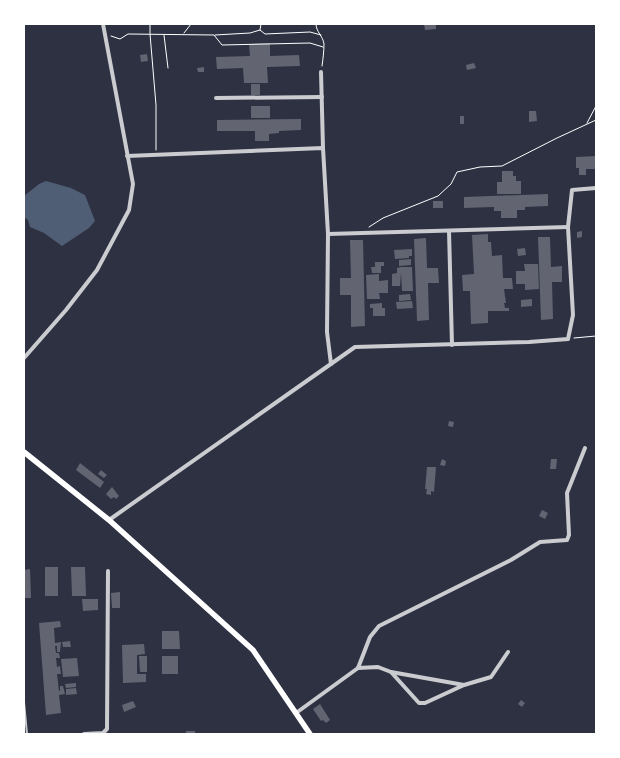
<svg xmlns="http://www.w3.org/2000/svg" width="620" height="758" font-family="'Noto Sans',sans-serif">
	<rect width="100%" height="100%" fill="#2d3142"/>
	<path fill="#4f5d75" d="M46,181l25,7 14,7 10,26 -6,7 -27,18 -18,-13 -14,-6 -2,-7 -4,-3v-21l15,-12z"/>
	<g fill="#626471">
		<path d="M424,24h12v5l-11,1z"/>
		<path d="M270,43v13l29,-1 1,11 -33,1 1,16h-24l-1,-15 -26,1 -1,-12 34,-1 -1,-12z"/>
		<path d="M147,54l1,7 -7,1 -1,-7z"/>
		<path d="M474,63l2,5 -9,2 -1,-5z"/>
		<path d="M204,67v5h-6l-1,-4z"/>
		<rect x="251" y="84" width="9" height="11"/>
		<rect x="251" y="106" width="19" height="12"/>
		<path d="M529,111h7l1,10 -8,1z"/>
		<rect x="460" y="116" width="4" height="8"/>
		<path d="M301,119v11l-22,1v2l-10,1v7h-14v-10h-38v-11z"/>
		<path d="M596,156v13h-10v6h-7v-7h-3v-11z"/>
		<path d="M502,171h11v5h3v5h5v13h-24v-12h5z"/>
		<path d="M548,194v12l-23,1v3h-8v8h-16v-7h-7v-4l-30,1v-11z"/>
		<rect x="433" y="201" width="10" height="7"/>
		<path d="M582,231v6l-5,1v-6z"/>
		<path d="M488,234v8h3l1,14 10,-1 1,23h9l1,11h-9l2,14h-2l1,5h4v3h-21v12l-17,1 -1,-33h-7l-1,-16 12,-1 -2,-39z"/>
		<path d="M538,237h12l1,30 11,-1v16h-10l1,37 -12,1z"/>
		<path d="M426,238l1,30h11l1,15h-11l1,37 -12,1 -3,-82z"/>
		<path d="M350,240h13l2,86 -14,1v-32h-11v-17h11z"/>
		<path d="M525,248l1,7 -8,1 -1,-7z"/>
		<path d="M412,249v7h-3v2l-14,1 -1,-9z"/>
		<path d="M411,259v6l-12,1v-6z"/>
		<path d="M375,262h9v4h-3v7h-9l-1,-6h4z"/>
		<path d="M524,264h14l1,25 -14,1v-6h-9v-13h9z"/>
		<path d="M401,267h11l1,24h-11l-1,-18 -1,13h-8v-12l5,-1v-5z"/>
		<path d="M379,274v7l9,-1v13h-9l1,6h-13l-1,-24z"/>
		<path d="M410,294l1,6 -12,1v-6z"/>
		<path d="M532,299v7l-11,1v-7z"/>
		<path d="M412,301l1,7 -16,1 -1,-7z"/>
		<path d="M382,303v5h3v8h-12v-8h-3v-4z"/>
		<path d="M449,421l5,1 -1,5 -5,-1z"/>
		<path d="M442,459l4,2 -1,5 -5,-1z"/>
		<path d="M551,459h6l-1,10h-6z"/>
		<path d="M80,463l24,19 -4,6 -24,-18z"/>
		<path d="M427,467h9l-2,25 -3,-1v4l-5,-1 1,-5h-2z"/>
		<path d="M101,470l6,5 -3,3 -6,-4z"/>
		<path d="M112,487l7,9 -3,3 -2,-2 -3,2 -5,-5z"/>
		<path d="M542,510l6,3 -3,6 -6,-3z"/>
		<rect x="45" y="567" width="13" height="29"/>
		<path d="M71,567h14l1,29h-14z"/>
		<path d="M30,569l1,29h-7v-28z"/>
		<path d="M120,592v16h-8l-1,-15z"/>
		<path d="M82,599h16v11l-15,1z"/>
		<path d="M60,621l1,6 -7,1 1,15 6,-1 -1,10h-3v-6h-2l1,7h3l1,5h-4l1,9 3,-1 1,8h-4l2,17h1v-5h3l2,8 -6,1 2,18 -15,2 -7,-92z"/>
		<path d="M162,631h17l1,18h-18z"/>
		<path d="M70,641l1,6h-8l-1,-5z"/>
		<path d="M144,644l1,10 -8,1v19h9v8l-23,1 -1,-38z"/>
		<path d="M139,656h8v16h-7z"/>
		<rect x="162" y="656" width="16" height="18"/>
		<path d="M77,658l2,18 -16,1 -2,-18z"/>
		<path d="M76,683v4l-10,1 -1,-4z"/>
		<path d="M76,688l1,6 -11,1v-6z"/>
		<path d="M521,700l4,3 -3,4 -4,-3z"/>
		<path d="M133,701l3,6 -12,5 -2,-7z"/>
		<path d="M320,704l10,16 -4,3 -3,-3 -2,1 -8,-12z"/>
		<rect x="186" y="731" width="9" height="3"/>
	</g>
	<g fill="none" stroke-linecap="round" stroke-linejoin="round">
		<g stroke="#fff" stroke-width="1">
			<path d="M150,24v10l6,71v45"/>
			<path d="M316,24c0,8 7,12 8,20 0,7 -1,15 -2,22"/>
			<path d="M260,30l1,-6"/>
			<path d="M184,33l7,-9"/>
			<path d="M164,35l4,33"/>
			<path d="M215,35l35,-2 10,-3 5,4 45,-2 11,3"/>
			<path d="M111,36l9,3 8,-5 86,1 8,10 88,-2 13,4"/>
			<path d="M587,123l9,-17"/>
			<path d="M369,227l14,-9 55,-22 13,-12 6,-12 23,-5 22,-1 55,-28 39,-18"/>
			<path d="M574,338l22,-2"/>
		</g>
		<path stroke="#caccd0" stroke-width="2" d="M24,702l3,32"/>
		<g stroke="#caccd0" stroke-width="4">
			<path d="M321,72l2,76"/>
			<path d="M216,98l106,-1"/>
			<path d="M127,156l196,-8 5,86 -1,98 4,32"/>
			<path d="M449,231l3,114"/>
			<path d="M328,234l240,-7"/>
			<path d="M24,358l42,-48 31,-40 32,-60 4,-26 -30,-160"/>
			<path d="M109,520l246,-173 174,-5 39,-3 5,-24 -5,-88 4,-37 24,-2"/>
			<path d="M358,668l20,-1 13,5 73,13"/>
			<path d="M391,672l28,31h6l39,-18 27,-8 17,-25"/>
			<path d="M296,713l62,-45 12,-31 9,-11 132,-66 29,-18 27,-2 2,-5 -2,-42 18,-45"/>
			<path d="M84,734l19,-1 4,-4 1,-158"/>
		</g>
		<path stroke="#fff" stroke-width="5.5" d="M24,452l85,68 144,130 57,84"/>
	</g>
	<rect width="620" height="758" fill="none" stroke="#ffffff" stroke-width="50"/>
</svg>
